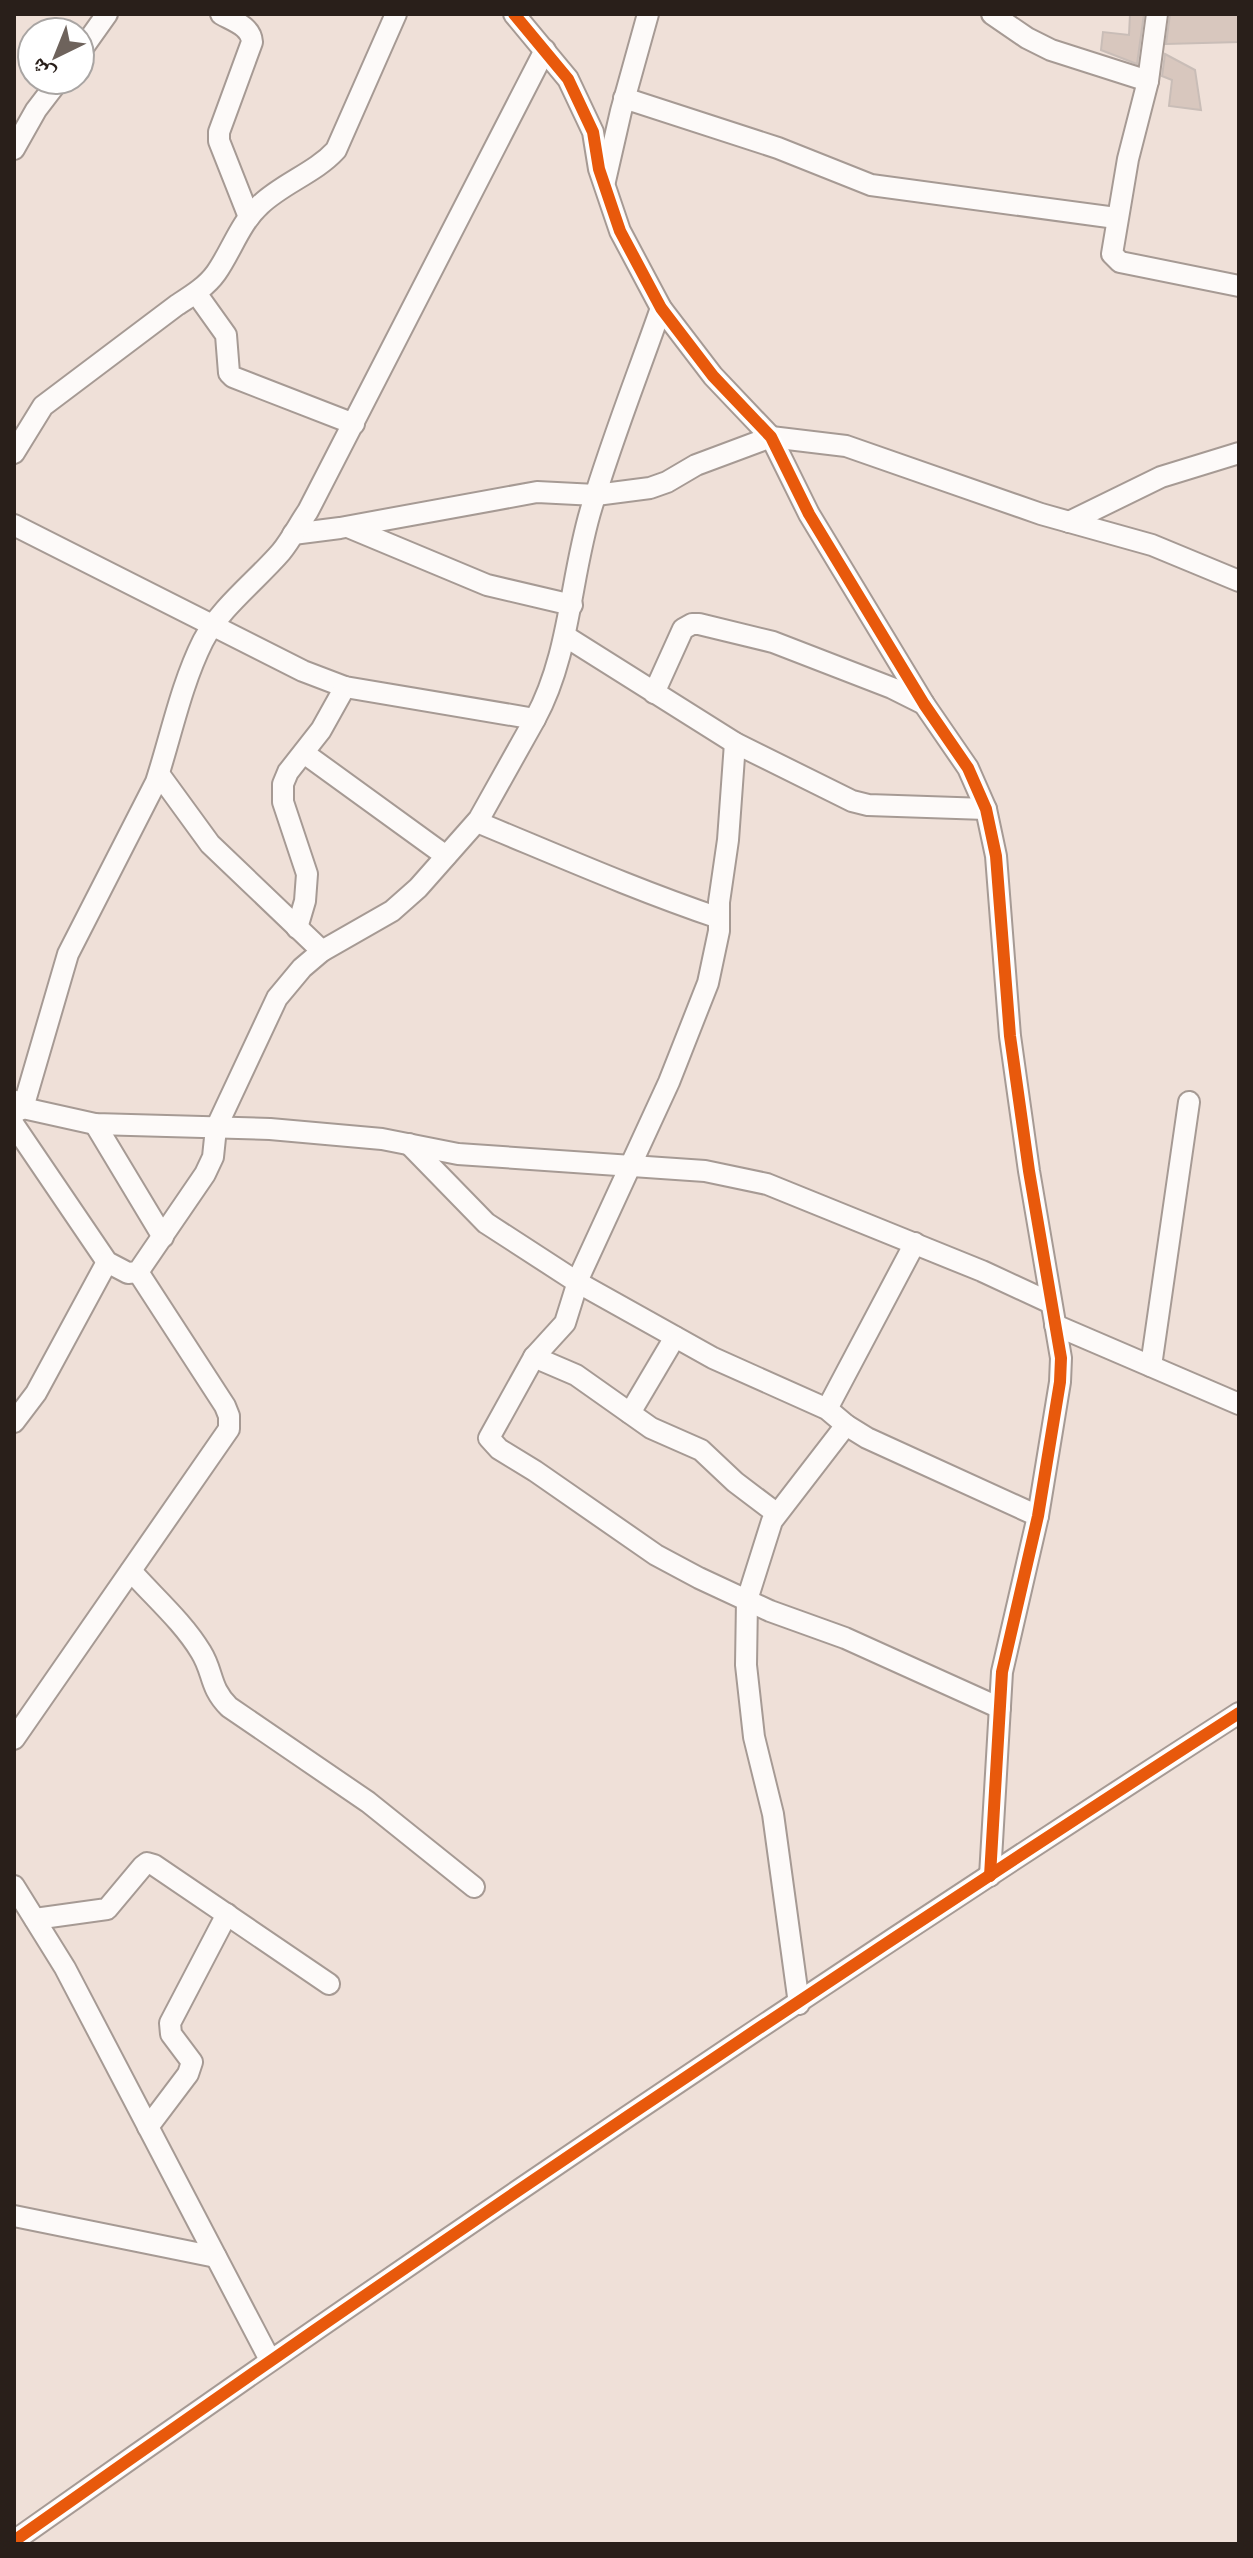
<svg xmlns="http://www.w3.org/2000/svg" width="1253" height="2558" font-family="'Public Sans','Noto Naskh Arabic',sans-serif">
	<rect width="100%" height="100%" fill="#efe0d8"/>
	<g fill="#d8c7be" stroke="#c9bdb7" stroke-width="2">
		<path d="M1130,14h14l-7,50 -36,-14 2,-18 26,3z"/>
		<path d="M1170,14h69v28l-73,2z"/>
		<path d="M1165,54l30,16 6,40 -32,-4 3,-26 -10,-4z"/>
	</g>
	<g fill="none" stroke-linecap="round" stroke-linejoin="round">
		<defs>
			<g id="minor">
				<path d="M221,14c12,7 30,12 31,28l-33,90v9l30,76"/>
				<path d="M514,14l54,65 25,53 6,37 21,62 41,77 52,68 58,61 38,77 115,190 44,64 18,41 10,47 14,180 19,135 32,187 -1,24 -22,134 -36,156 -12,204"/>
				<path d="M992,14l35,24 24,12 97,31"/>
				<path d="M1157,14l-9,67 -20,78 -16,95 8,8 119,24"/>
				<path d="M80,52l27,-38"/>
				<path d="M624,98l154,50 93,37 245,33"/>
				<path d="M14,149l22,-39 23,-30"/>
				<path d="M605,181l16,-70 27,-97"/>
				<path d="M196,293l30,42 3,38 4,4 121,47"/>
				<path d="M14,453l29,-47 134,-101c14,-9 29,-18 39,-32 15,-21 24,-50 44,-68 23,-22 55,-32 76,-55l60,-136"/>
				<path d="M1069,522l92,-45 78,-24"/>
				<path d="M14,525l289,146 42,16 190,32"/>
				<path d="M348,527l139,58 85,20"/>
				<path d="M293,534l47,-6 197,-36 59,3 54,-7 17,-6 29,-17 75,-28 75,9 195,68 111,31 87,36"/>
				<path d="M565,636l170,107 117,58 16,4 118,4"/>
				<path d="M654,693l29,-64 9,-5h7l74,18 119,46 32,16"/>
				<path d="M735,743l-7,97 -9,62v29l-11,52 -39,99 -89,193 -15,48 -31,34 -45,81 10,11 36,22 121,84 43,23 71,33 75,27 155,70"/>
				<path d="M304,753l142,103"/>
				<path d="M159,774l51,70 112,107"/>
				<path d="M477,822c80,33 159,68 242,96"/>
				<path d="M297,928l8,-27 2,-27 -24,-72v-18l5,-12 33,-42 24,-43"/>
				<path d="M16,1101l7,7 72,16 175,5 112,10 76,15 247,17 62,13 215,87 69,32"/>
				<path d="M14,1113l9,-5 45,-154 88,-172c15,-46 25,-97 47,-141 18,-34 53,-60 78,-89 10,-12 18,-28 27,-41l237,-461"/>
				<path d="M95,1124l68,113"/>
				<path d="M14,1125l93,137 21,11 10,-1 67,-98 8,-17 3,-29 61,-130 25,-30 20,-17 70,-40 26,-23 61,-69 56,-100c36,-66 35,-143 57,-213 20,-67 46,-132 69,-198"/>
				<path d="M409,1144l77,79 91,59 136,76 114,51 19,16 21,13 171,78"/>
				<path d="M1055,1325l184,79"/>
				<path d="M534,1357l42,18 75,53 50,22 34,32 41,31"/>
				<path d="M1151,1366l38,-264"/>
				<path d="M827,1409l88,-166"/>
				<path d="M630,1413l45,-76"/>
				<path d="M14,1422l22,-29 71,-131"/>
				<path d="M131,1571c23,26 52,51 70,81 13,21 8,35 28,55l139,95 106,85"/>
				<path d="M14,1739l215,-310v-13l-4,-10 -87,-134"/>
				<path d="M14,1886l51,82 205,392"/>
				<path d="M35,1919l72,-10 36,-43 4,-3 7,2 175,119"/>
				<path d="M799,2004l-26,-190 -19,-77 -8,-72 1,-65 25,-79 74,-96"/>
				<path d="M148,2127l40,-53 4,-12 -21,-28 -1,-11 57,-109"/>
				<path d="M14,2216l202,41"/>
				<path d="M14,2541c402,-285 811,-561 1225,-828"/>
			</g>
		</defs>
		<use href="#minor" stroke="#a69a94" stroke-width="24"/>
		<use href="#minor" stroke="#fdfaf9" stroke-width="20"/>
		<defs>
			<g id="cycleway">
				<path d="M514,14l54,65 25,53 6,37 21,62 41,77 52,68 58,61 38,77 115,190 44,64 18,41 10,47 14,180 19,135 32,187 -1,24 -22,134 -36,156 -12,204"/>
				<path d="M14,2541c402,-285 811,-561 1225,-828"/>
			</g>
		</defs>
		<use href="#cycleway" stroke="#fff" stroke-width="17"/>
		<use href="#cycleway" stroke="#e8590c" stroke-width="12"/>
	</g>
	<rect width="1253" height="2558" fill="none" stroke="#291f1a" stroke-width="32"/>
	<g transform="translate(56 56) rotate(223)"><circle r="38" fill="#ffffff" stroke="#a9a5a3" stroke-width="2"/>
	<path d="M0-6L14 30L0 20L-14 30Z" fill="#6e635c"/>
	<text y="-12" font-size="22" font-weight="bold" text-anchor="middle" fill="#291f1a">ش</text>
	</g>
</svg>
